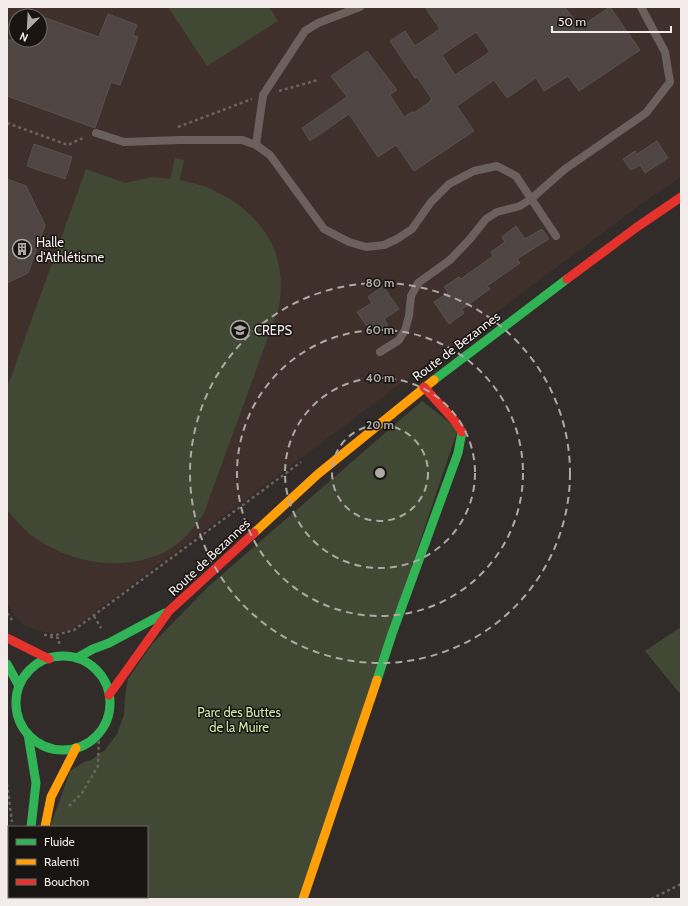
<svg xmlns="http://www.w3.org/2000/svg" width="688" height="906" font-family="Cabin,sans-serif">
	<rect width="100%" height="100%" fill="#312b2a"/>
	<path fill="#3f302b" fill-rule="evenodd" d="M7,7h674v170l-37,25 -572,427 -17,4 -12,-1 -18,-6 -11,-11 -7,-12zM16,16h24v24h-24z"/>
	<g fill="#414934">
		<path d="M168,7h101l9,14 -71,45z"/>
		<path d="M175,158l9,2 -4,20c9,2 18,4 26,7 52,22 83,61 73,120l-75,206c-10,15 -24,32 -41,40 -42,19 -91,10 -128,-15 -11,-8 -19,-18 -28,-28v-122l79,-219 39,14 27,-6 18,2z"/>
		<path d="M422,401l36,28 -159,470h-253l-1,-2h102v-70h-97l20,-56 14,-9 7,-2 14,-10 12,-16 7,-19 1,-18 3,-18 24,-35 58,-59z"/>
		<path d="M681,627v68l-36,-44z"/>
	</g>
	<g fill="#4f4643" stroke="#565250" fill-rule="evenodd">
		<path d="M425,7h140l15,20 30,-20 30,43 -61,41 -11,-15 -24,15 -8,-13 -29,20 -13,-18 -37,26 17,25 -60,40 -18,-26 -18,12 -29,-43 -39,27 -8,-13 45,-31 -16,-21 36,-25 30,39 -7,5 14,22 8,-5 2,1 17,-12 -1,-1 2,-1 -15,-22 -2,1 -25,-37 15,-10 10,15 25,-17zM476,32l14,20 -35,23 -13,-20z"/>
		<path d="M108,14l29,11 -4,10 5,2 -18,48 -9,-3 -16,46 -88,-32v-56h33v-24l59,21z"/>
		<path d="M657,141l11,17 -23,15 -5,-8 -9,5 -8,-11 12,-8 2,3z"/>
		<path d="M34,144l38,13 -7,22 -38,-13z"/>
		<path d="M7,179l19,7 19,39 -17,48 -21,10z"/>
		<path d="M516,226l9,13 17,-10 7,10 -32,20 3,4 -33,23 3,3 -28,20 2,4 -15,11 -15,-22 14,-9 -4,-6 15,-10 2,2 32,-23 -2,-4 14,-10 -3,-5z"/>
		<path d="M383,286l16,23 -15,10 4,6 -15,10 -16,-23 15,-9 -4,-6z"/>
	</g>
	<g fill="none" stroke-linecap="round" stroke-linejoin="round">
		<g stroke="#6b6360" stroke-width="2.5" stroke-dasharray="3 3" stroke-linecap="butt">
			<path d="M279,91l39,-11"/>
			<path d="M7,123l61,22 17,-8"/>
			<path d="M178,127l74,-28"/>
			<path d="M7,613l5,7"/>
			<path d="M94,616l7,12"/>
			<path d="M44,635h12l18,-5 227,-168"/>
			<path d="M50,637l9,1v6"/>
			<path d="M7,784l5,38"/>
			<path d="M69,806l13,-13 16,-27 1,-33"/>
			<path d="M651,899l30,-15"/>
		</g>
		<g stroke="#6c605d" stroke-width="8">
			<path d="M96,133l28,9 56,-2h62l14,5 14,10 54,74 25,13 17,5 18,-2 13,-6 15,-10 19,-27 18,-18 25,-13 23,-5 19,10 40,60"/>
			<path d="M256,145l7,-50 42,-64 13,-8 42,-16"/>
			<path d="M380,352l19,-12 6,-10 4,-14 2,-20 7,-13 32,-23 20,-21 16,-20 11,-7 23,-6 11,-7 34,-30 81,-56 24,-31 -5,-30 -24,-45"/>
		</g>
		<g stroke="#30b455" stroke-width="9">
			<path d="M434,380l133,-101"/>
			<circle cx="63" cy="703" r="47"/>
			<path d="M77,658l16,-9 16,-6 56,-30"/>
			<path d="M7,664l12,22"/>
			<path d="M377,680l15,-46 66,-181 4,-21"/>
			<path d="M28,734l8,49 -5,44"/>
		</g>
		<g stroke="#ff9f0a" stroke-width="9">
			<path d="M254,533l64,-59 116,-94"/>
			<path d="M45,827l6,-30 25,-49"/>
			<path d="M303,899l74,-219"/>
		</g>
		<g stroke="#e5322d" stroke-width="9">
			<path d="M567,279l70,-52 44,-30"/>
			<path d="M424,387l30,33 8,12"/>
			<path d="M7,638l42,21"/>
			<path d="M109,695l60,-84 85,-78"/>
			<path d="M37,897v2"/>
		</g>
	</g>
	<g fill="none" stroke="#aea8a6" stroke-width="2" stroke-dasharray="7 5">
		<circle cx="380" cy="473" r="48"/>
		<circle cx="380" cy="473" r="95"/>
		<circle cx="380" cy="473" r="143"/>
		<circle cx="380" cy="473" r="190"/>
	</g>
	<defs>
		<symbol id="building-ring" viewBox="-11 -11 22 22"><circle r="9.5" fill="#181412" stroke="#aea8a6" stroke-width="1.5"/><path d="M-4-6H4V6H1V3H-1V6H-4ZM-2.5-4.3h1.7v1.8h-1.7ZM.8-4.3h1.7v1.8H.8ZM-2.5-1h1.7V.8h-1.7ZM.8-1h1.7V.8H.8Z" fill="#aea8a6"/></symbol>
		<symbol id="university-ring" viewBox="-11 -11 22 22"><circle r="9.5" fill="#181412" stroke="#aea8a6" stroke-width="1.5"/><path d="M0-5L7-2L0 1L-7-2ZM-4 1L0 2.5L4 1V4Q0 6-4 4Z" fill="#aea8a6"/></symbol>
	</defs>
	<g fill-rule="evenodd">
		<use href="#building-ring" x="11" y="238" width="22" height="22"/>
		<use href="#university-ring" x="229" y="319" width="22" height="22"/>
	</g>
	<g text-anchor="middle" stroke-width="3" stroke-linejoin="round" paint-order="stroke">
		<g font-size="13" fill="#f2ebe9" stroke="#181412" text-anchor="start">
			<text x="36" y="247">Halle<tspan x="36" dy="15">d'Athlétisme</tspan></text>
			<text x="254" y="335">CREPS</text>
		</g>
		<g font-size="13" fill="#f2ebe9" stroke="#181412">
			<text transform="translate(456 346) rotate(-37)" y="5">Route de Bezannes</text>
			<text transform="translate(209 557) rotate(-43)" y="5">Route de Bezannes</text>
		</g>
		<g font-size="13" fill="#cde5ab" stroke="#181412">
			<text x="239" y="717">Parc des Buttes<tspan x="239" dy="15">de la Muire</tspan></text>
		</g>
	</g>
	<circle cx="380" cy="473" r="6" fill="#aea8a6" stroke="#181412" stroke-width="2"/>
	<g font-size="12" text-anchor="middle" font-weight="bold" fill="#aea8a6" stroke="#181412" stroke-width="3" stroke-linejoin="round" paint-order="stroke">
		<text x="380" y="287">80 m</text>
		<text x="380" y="334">60 m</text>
		<text x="380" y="382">40 m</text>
		<text x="380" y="429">20 m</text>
	</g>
	<rect width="688" height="906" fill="none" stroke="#f2ebe9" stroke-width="16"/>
	<rect x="8" y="826" width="140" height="72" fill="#181412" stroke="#6f6a68"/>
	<rect x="16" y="839" width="20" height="6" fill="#30b455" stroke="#6f6a68"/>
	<text x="44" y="846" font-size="12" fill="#f2ebe9">Fluide</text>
	<rect x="16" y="859" width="20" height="6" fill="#ff9f0a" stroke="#6f6a68"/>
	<text x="44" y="866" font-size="12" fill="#f2ebe9">Ralenti</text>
	<rect x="16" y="879" width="20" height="6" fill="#e5322d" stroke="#6f6a68"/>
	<text x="44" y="886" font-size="12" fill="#f2ebe9">Bouchon</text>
	<g transform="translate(28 28) rotate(204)"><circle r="19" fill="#181412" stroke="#6f6a68"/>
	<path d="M0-3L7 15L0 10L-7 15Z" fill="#aea8a6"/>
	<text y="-6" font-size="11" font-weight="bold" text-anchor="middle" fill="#f2ebe9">N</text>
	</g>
	<path d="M552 26v6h119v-6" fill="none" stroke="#f2ebe9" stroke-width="2"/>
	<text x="558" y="26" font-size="12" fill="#f2ebe9" stroke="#181412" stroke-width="3" paint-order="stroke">50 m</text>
</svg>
